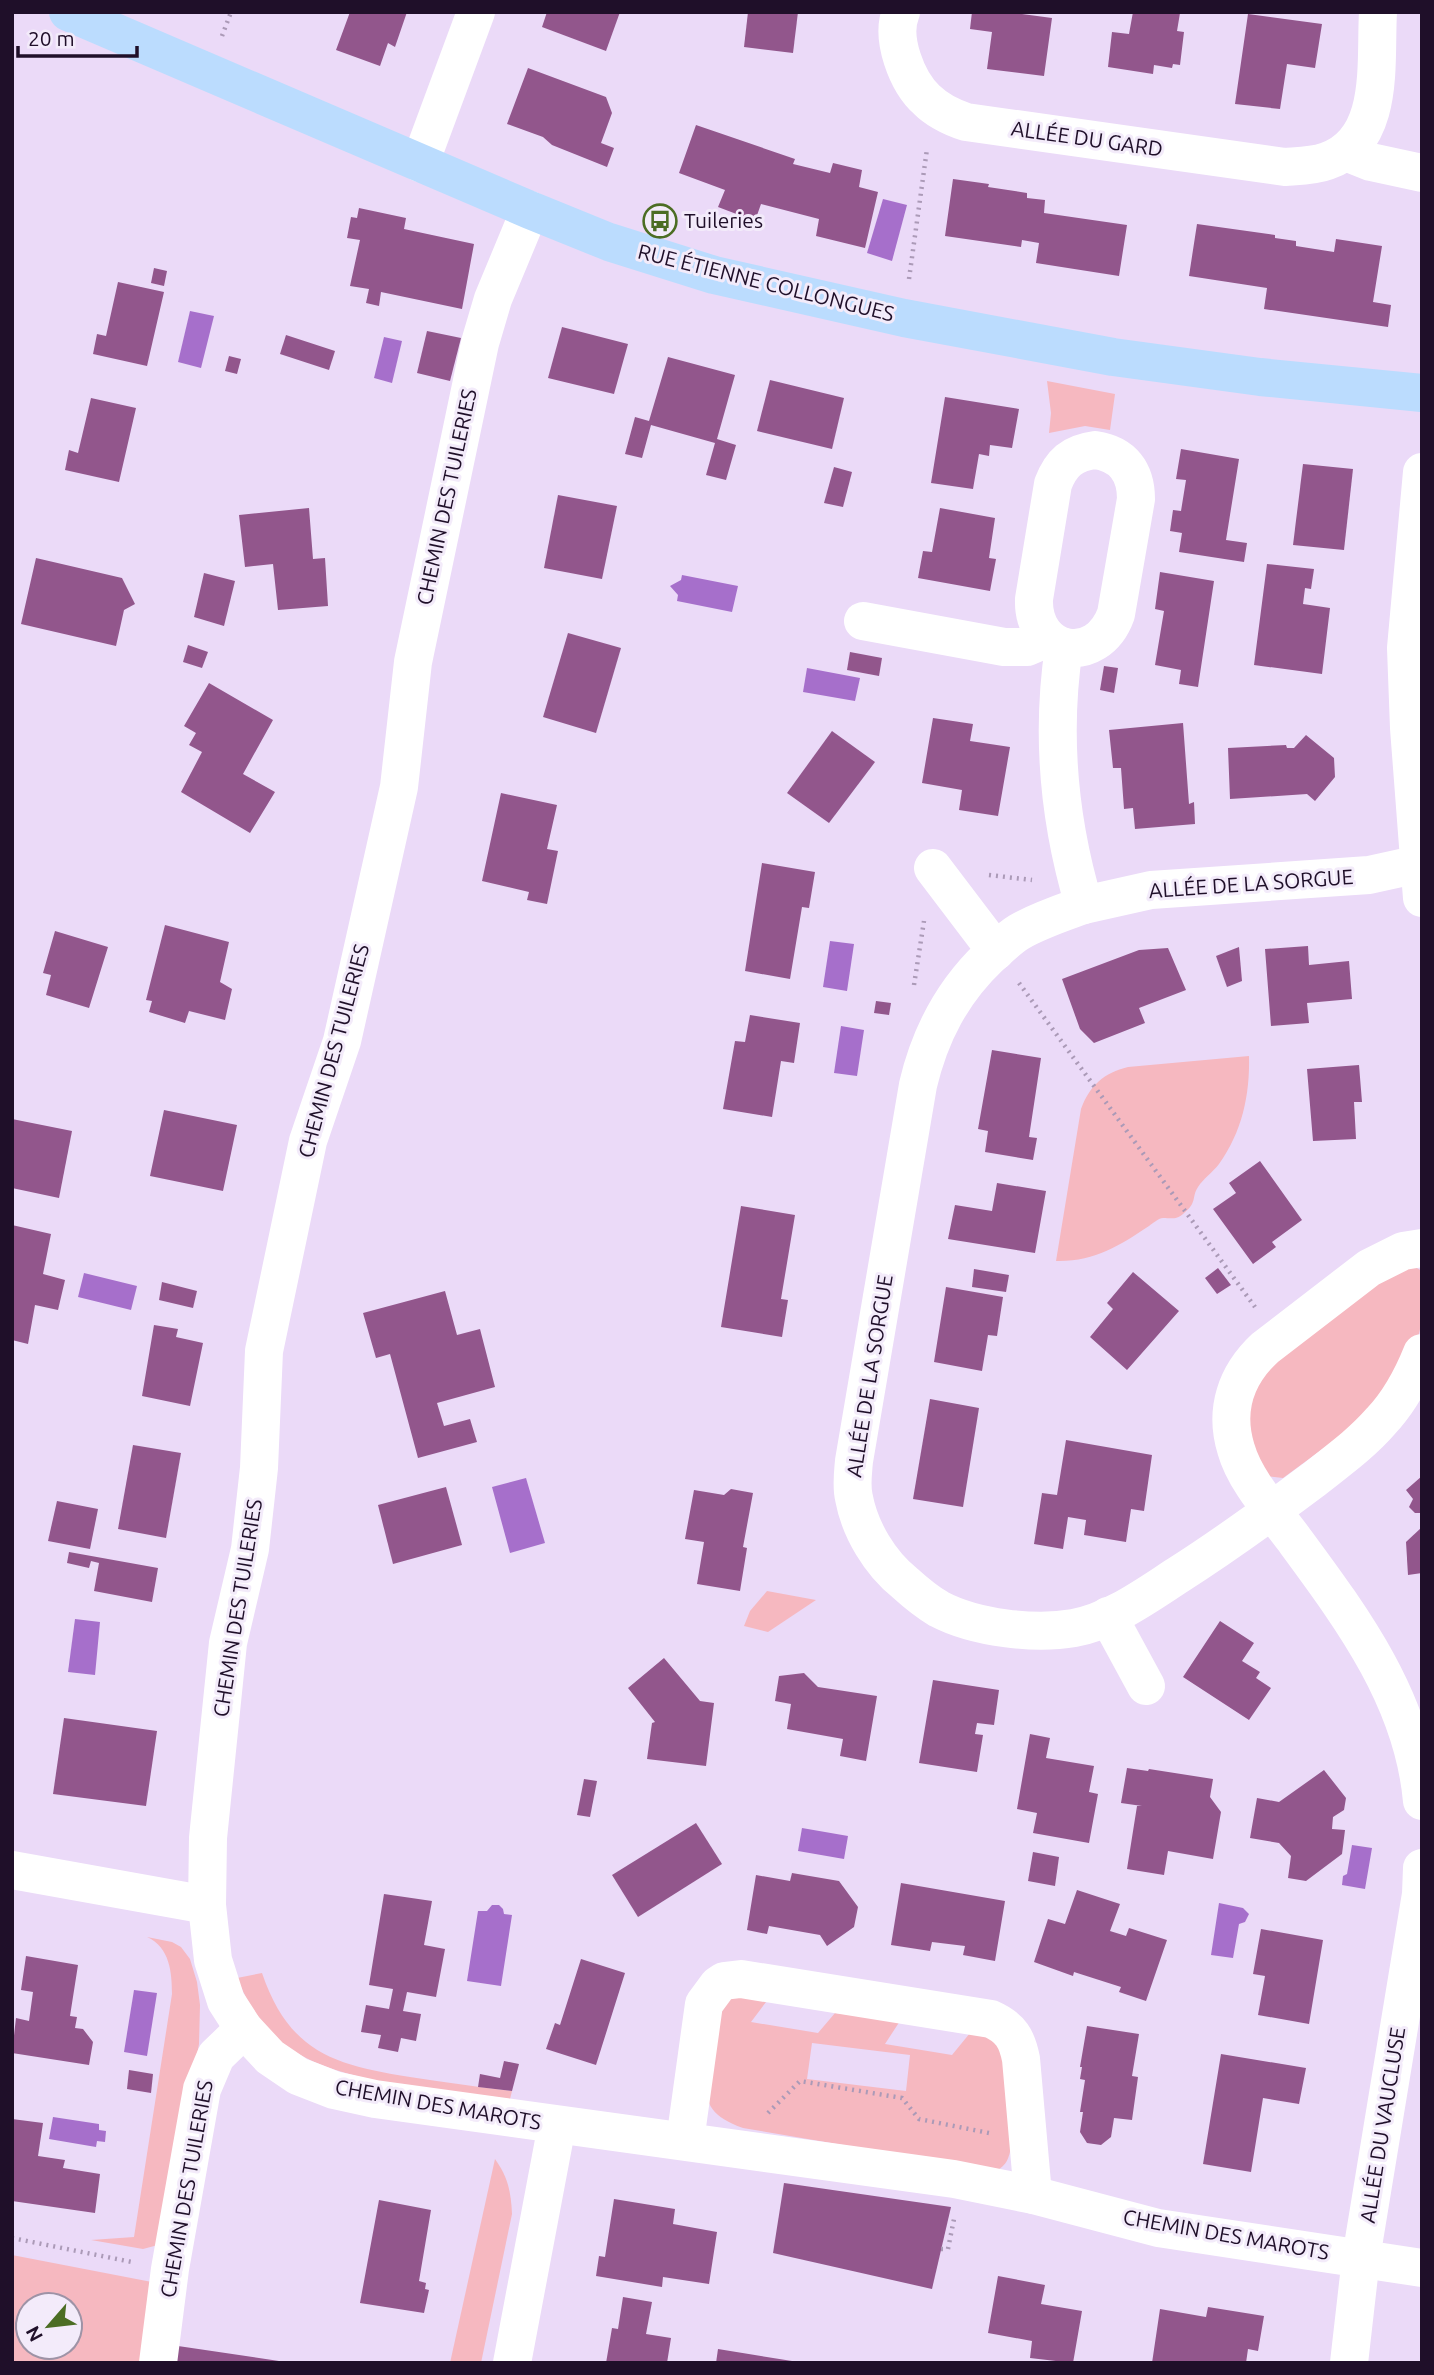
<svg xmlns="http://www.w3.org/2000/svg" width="1434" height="2375" font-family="Ubuntu,sans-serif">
	<rect width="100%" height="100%" fill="#ebdaf8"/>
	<g fill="#f6b8c0" fill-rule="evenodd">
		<path d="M1047,381l68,13 -5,36 -25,-4 -36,7 2,-20z"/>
		<path d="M1249,1056c1,39 -7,76 -30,108 -6,8 -16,15 -21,23 -7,11 0,15 -15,27 -7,6 -12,4 -20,4 -4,0 -10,5 -14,8 -30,20 -55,36 -93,35l25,-152c9,-24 23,-36 47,-42z"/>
		<path d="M1410,1264l12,7v50l-6,25 -40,64 -93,68 -18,-2 -17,-28 -2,-47 24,-39 126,-91z"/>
		<path d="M767,1591l49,9 -48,32 -24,-6 6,-15z"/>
		<path d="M147,1937l25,5 9,5 9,12 7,23 3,23 -1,39 -34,190 -7,11 -15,4 -52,-9 43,-3 38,-243c0,-21 -2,-47 -25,-57z"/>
		<path d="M262,1973c27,79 72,92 148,104 34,5 68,10 102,14l-2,8c-68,-9 -179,-14 -232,-59 -20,-16 -31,-39 -41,-62z"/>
		<path d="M728,1992l38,10 -15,20 67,11 17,-20 65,8 -15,23 67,11 18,-22 26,7 8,17 7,90c-2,11 -4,18 -15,24l-253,-43c-41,-15 -39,-32 -36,-70 2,-17 3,-33 4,-50zM812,2043l98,12 -4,36 -99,-12z"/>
		<path d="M495,2159c13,18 16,33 17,55l-31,149h-31z"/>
		<path d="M12,2255l145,28 -7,80h-138zM28,2305h42v42h-42z"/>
	</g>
	<g fill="#a66fcb">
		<path d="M883,199l24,6 -15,56 -25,-8z"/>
		<path d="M190,311l24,5 -13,52 -23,-6z"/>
		<path d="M384,337l18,4 -10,42 -18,-5z"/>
		<path d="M682,575l56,11 -6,26 -55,-11 1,-6 -8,-9 11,-6z"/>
		<path d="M807,668l53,10 -5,23 -52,-9z"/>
		<path d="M830,941l24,3 -7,47 -24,-4z"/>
		<path d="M841,1026l23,4 -7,46 -23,-3z"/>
		<path d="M84,1273l53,13 -6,24 -53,-13z"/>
		<path d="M526,1478l19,65 -35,10 -18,-66z"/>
		<path d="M75,1619l25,3 -5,53 -27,-3z"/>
		<path d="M802,1828l46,8 -4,23 -46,-8z"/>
		<path d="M1352,1845l20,3 -7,41 -23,-4 1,-9 4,-2z"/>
		<path d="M1219,1903l24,5 6,6 -4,8 -6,2 -6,34 -22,-3z"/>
		<path d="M492,1905h7l4,4 1,5 8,1 -11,71 -34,-5 11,-70h9z"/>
		<path d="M134,1990l23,3 -10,63 -23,-4z"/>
		<path d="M53,2117l46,7v6l7,1 -1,11 -8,-1 -1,6 -47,-8z"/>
	</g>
	<g fill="#92568c">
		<path d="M350,12h57l-12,35 -7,-4 -8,23 -44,-16z"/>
		<path d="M547,12h73l-14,39 -64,-24z"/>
		<path d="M748,12h50l-5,41 -49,-6z"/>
		<path d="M972,12h51l-1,2 30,4 -8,58 -57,-7 5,-37 -22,-3z"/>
		<path d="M1133,12l47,1 -3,18 7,1 -4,33 -7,-1 -1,4 -18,-3 -1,9 -45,-7 4,-35 17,2z"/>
		<path d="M1248,14l74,10 -7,44 -28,-4 -7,45 -45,-5z"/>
		<path d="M528,68l78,29 6,16 -11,30 13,5 -7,19 -55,-22 -9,-8 -36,-13z"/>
		<path d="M696,125l99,34 -2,5 37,9 3,-10 29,7 -3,17 19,5 -13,56 -49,-12 3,-17 -58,-15 -6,17 -37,-14 7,-17 -46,-17z"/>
		<path d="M953,179l36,5 -1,3 39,6v5l18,2 -1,13 83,12 -8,51 -83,-13 3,-20 -17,-3 -1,7 -76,-11z"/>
		<path d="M359,208l47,10 -2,11 70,15 -12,65 -81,-17 -2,14 -13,-3 3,-14 -19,-3 10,-46 -13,-2 4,-21 6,1z"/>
		<path d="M650,216l22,7 -2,9 -23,-7z"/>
		<path d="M1197,224l78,11v3l21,3v5l38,6 2,-13 46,7 -9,56 18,3 -3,22 -124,-18 3,-21 -78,-12z"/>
		<path d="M154,268l13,3 -3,15 -13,-3z"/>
		<path d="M118,282l46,10 -17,74 -54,-12 4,-20 9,2z"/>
		<path d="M562,327l66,17 -14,50 -66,-16z"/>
		<path d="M427,331l34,7 -11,43 -33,-8z"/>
		<path d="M286,335l49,16 -6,19 -49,-16z"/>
		<path d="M229,356l12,3 -4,15 -12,-3z"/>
		<path d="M668,357l67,18 -18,64 19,6 -10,35 -20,-5 9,-32 -64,-18 -9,33 -17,-4 10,-37 14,4z"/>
		<path d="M770,380l74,18 -12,51 -75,-18z"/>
		<path d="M945,397l74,12 -7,39 -22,-3 -1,11 -10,-2 -6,35 -42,-6z"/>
		<path d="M91,398l45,10 -17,74 -54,-12 4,-20 9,3z"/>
		<path d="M1181,449l58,10 -13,81 21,3 -3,19 -65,-10 3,-19 -12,-2 3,-21 8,1 5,-31 -10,-1z"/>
		<path d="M1303,464l50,5 -9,81 -51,-5z"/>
		<path d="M834,467l18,5 -9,35 -19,-4z"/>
		<path d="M558,495l59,11 -15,73 -58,-11z"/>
		<path d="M309,508l4,51 12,-1 3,48 -50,4 -5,-46 -28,3 -6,-52z"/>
		<path d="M940,508l55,10 -6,40 7,1 -6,32 -72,-13 5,-27 9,1z"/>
		<path d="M36,558l86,20 13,26 -11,6 -8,36 -95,-22z"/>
		<path d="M1267,564l47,5 -3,20 -6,-1 -2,16 27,4 -8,66 -68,-9z"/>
		<path d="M1160,572l54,9 -16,106 -19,-3 2,-14 -26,-5 9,-54 -9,-2z"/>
		<path d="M204,573l31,8 -11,45 -30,-9z"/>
		<path d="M568,633l53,15 -25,85 -53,-16z"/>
		<path d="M188,645l20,7 -6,16 -19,-6z"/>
		<path d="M850,652l32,6 -3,18 -32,-6z"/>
		<path d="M1104,666l14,2 -4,25 -14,-3z"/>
		<path d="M209,683l64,37 -30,54 32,18 -25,41 -69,-41 21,-40 -13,-7 7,-12 -12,-7z"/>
		<path d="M933,718l40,6 -3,17 40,6 -12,69 -39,-6 3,-20 -40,-7z"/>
		<path d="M1183,723l6,81 5,-2 1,22 -60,5 -2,-21 -9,1 -3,-41h-8l-4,-38z"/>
		<path d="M832,731l43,31 -46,61 -42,-30z"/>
		<path d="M1306,735l28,23 1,19 -20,24 -8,-7 -77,5 -2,-51 58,-3 1,3h7z"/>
		<path d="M501,793l56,12 -10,44 11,2 -11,53 -20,-4 2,-8 -47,-11z"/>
		<path d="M762,863l53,9 -6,36 -7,-1 -12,72 -45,-8z"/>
		<path d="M165,925l64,17 -9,40 12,7 -7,31 -36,-9 -4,12 -36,-11 3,-11 -6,-1z"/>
		<path d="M55,931l53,16 -19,61 -43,-13 5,-20 -8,-2z"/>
		<path d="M1308,946l1,19 40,-4 3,38 -45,4 2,20 -38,3 -6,-77z"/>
		<path d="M1239,947l3,34 -15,6 -11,-31z"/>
		<path d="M1168,948l18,42 -47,18 6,15 -51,20 -14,-14 -18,-50 77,-29z"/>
		<path d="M876,1001l15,2 -2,12 -15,-2z"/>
		<path d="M750,1015l50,8 -6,40 -13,-2 -9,56 -49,-8 12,-68 10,1z"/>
		<path d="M992,1050l49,8 -12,79 8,1 -4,22 -48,-8 3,-21 -10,-2z"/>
		<path d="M1359,1065l3,37h-8l2,37 -43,2 -6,-72z"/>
		<path d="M164,1110l73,15 -14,66 -73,-15z"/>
		<path d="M12,1119l60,12 -13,67 -47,-10z"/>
		<path d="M1260,1161l42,59 -30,22 4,5 -23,17 -40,-55 23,-16 -7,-10z"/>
		<path d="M997,1183l49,8 -11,62 -87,-14 7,-34 37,6z"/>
		<path d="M741,1206l54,9 -14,84 7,1 -6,37 -61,-10z"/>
		<path d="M12,1225l39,9 -8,40 22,6 -7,30 -23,-5 -7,39 -16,-4z"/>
		<path d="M1218,1268l13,17 -14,9 -12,-16z"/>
		<path d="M974,1269l35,6 -3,17 -34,-5z"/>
		<path d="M1133,1272l46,39 -52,59 -37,-33 23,-28 -6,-6z"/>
		<path d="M162,1282l35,9 -4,17 -34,-8z"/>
		<path d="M946,1287l57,10 -6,39 -9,-1 -6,36 -48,-9z"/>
		<path d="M445,1291l12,44 23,-6 15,58 -58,16 7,23 26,-7 7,23 -59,16 -28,-104 -14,4 -13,-45z"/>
		<path d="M154,1325l24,4 -2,8 27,6 -13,63 -48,-10z"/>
		<path d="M930,1399l49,9 -16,99 -50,-8z"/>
		<path d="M1066,1440l86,15 -8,56 -13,-2 -5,33 -42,-7 2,-15 -18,-3 -5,32 -29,-5 8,-51 15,2z"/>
		<path d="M133,1445l48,8 -15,85 -48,-9z"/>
		<path d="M1422,1476v37h-7l-6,-6 4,-8 -7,-9z"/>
		<path d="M446,1487l16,58 -69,19 -15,-59z"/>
		<path d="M731,1489l22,4 -10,54 4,1 -7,43 -43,-7 7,-42 -19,-3 9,-49 30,5z"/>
		<path d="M57,1501l41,8 -8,40 -42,-8z"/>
		<path d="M1422,1527v46l-14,2 -2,-33z"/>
		<path d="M69,1552l89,16 -6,34 -58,-11 5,-28 -8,-2 -2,7 -22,-5z"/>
		<path d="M1220,1621l34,22 -12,18 18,11 -4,6 15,10 -22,32 -66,-43z"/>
		<path d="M664,1658l36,43 14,2 -8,63 -59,-7 5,-36 3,-1 -27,-34z"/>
		<path d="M804,1673l14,14 59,9 -11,65 -26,-5 3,-17 -56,-10 4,-25 -16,-3 4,-25z"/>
		<path d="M933,1680l66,10 -5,35 -17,-2 -2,11 8,1 -6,37 -58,-9z"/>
		<path d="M64,1718l93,13 -11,75 -93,-12z"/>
		<path d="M1030,1734l20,4 -4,20 48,8 -5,26 9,2 -9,49 -56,-10 4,-20 -20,-4z"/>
		<path d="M1127,1768l21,3 1,-2 64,10 -3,18 11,15 -8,47 -45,-8 -4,24 -37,-6 10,-63h5l-21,-3z"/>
		<path d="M1324,1770l22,28 -2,12 -11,7 -1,12 13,1 -3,24 -36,27 -18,-3 3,-22 -12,-13 -29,-5 7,-40 22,4z"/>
		<path d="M584,1779l13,2 -7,36 -13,-2z"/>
		<path d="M696,1823l26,41 -84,53 -26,-42z"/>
		<path d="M1033,1852l26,5 -4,29 -27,-5z"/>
		<path d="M792,1873l47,8 19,26 -4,20 -27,19 -7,-11 -51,-9 -2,8 -20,-4 9,-55 34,6z"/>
		<path d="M901,1883l104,18 -10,60 -32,-6 2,-9 -33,-4 -2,9 -39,-6z"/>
		<path d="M1077,1890l43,14 -10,27 16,5 3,-8 38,12 -21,61 -27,-9 2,-5 -47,-15 -1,4 -39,-14 14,-43 17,5z"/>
		<path d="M384,1894l48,7 -8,44 21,4 -9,48 -29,-5 -4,19 18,3 -5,27 -15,-3 -3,14 -20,-4 3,-13 -20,-3 5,-27 23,4 4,-20 -24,-4z"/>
		<path d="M1261,1929l62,11 -14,84 -51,-9 7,-39 -12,-2z"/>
		<path d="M26,1956l52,9 -8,51 7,1 -2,11 8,1 10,13 -4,23 -77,-12 4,-35 13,3 4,-29 -12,-2z"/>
		<path d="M581,1959l44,14 -29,92 -50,-16 9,-26 5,2z"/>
		<path d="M1087,2026l52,8 -7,42 6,1 -6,43 -18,-2 -3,19 -10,8 -14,-2 -7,-11 3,-20h-3l5,-32 -5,-1 2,-12h-2z"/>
		<path d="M1221,2054l85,14 -7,36 -36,-6 -12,74 -48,-8z"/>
		<path d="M504,2061l15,3 -7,27 -34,-4 2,-13 20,4z"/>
		<path d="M129,2070l24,4 -2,19 -24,-4z"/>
		<path d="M12,2119l31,4 -5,33 27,4 -2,8 37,6 -5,39 -83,-12z"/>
		<path d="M784,2183l167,24 -19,82 -159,-36z"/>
		<path d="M614,2199l61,10 -2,15 44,8 -8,52 -46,-7 -1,10 -66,-11 3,-20 6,1z"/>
		<path d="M379,2200l52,10 -12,71 7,2 -1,6 4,1 -5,23 -64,-10z"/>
		<path d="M998,2276l47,9 -4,19 41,7 -9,52 -43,-5 2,-17 -44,-8z"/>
		<path d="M623,2297l29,5 -6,32 25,4 -4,25h-61l6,-35 6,1z"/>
		<path d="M1208,2307l56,9 -6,35 -10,-2 -2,14h-94l8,-54 46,8z"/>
		<path d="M178,2346l101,15v2h-104z"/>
		<path d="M718,2349l74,12v2h-76z"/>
	</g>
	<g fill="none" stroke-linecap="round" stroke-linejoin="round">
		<g stroke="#ab9ab7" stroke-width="4.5" stroke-dasharray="2 5" stroke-linecap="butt">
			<path d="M222,36l9,-24"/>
			<path d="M909,279l18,-130"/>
			<path d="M989,875l43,5"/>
			<path d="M1019,983l236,324"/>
			<path d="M914,985l10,-64"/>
			<path d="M768,2113l32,-32 102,17 17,21 70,14"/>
			<path d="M12,2238l120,24"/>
			<path d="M941,2249h7l6,-30"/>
		</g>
		<g stroke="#fff" stroke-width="38">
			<path d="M901,12c-11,26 6,70 26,88 11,11 24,17 39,22l319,45c14,-1 29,-1 42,-6 59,-20 48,-99 51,-149"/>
			<path d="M1346,152l25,10 51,11"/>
			<path d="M420,163l56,-151"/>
			<path d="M530,210l-37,89 -13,44 -67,319 -14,125 -57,254 -34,100 -44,210 -5,117 -9,81 -22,94 -20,195 -1,67 6,55 13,41 18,28 26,28 28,19 36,14 41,9 579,80 79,16 125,33 264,40"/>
			<path d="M1095,450c28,4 41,22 41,49l-20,115c-19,53 -84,41 -82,-15l19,-115c8,-21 19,-31 42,-34z"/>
			<path d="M1422,472l-16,176 3,80 13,170"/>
			<path d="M863,621l141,26h23l21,-9"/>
			<path d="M1064,647c-13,86 -5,174 20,258l67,-15 218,-15 50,-11"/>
			<path d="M933,868l63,83"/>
			<path d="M1084,905c-22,8 -44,15 -65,27 -10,6 -20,16 -29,24 -38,36 -60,78 -72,129l-64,376c-1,12 -3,25 0,37 6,32 26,65 51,85 11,10 22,19 34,26 36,19 96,26 135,19 38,-7 73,-33 104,-53 47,-30 91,-62 135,-95 24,-19 48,-36 68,-59 18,-19 31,-43 41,-68"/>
			<path d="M1422,1248l-19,3 -34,17 -104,80c-29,27 -41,62 -29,101 9,32 37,62 57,89 59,80 120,161 129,263"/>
			<path d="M1108,1616l38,70"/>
			<path d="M12,1870l195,35"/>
			<path d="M685,2141l19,-137 14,-19 6,-4 17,-2 250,40c20,9 26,20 30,40l12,136"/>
			<path d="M158,2363l12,-94 32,-180 14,-33 28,-27"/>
			<path d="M512,2363l45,-238"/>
			<path d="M1349,2363l12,-105 60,-364 1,-26"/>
		</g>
		<path stroke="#bbdcfe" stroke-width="38" d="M68,12l462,198 79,32 105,33 190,43 209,39 147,20 162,16"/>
	</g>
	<defs>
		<symbol id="bus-ring" viewBox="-11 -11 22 22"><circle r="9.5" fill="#f3ebfa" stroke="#4c6d24" stroke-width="1.5"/><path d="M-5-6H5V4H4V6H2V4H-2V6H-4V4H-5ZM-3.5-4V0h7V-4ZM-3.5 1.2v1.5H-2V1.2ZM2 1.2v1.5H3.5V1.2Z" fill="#4c6d24"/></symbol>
	</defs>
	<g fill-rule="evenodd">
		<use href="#bus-ring" x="641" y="202" width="38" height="38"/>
	</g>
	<g text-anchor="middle" stroke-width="6" stroke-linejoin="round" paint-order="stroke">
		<g font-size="21" fill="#1f0f29" stroke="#f3ebfa">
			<text transform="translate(1087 139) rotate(8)" y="7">ALLÉE DU GARD</text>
			<text transform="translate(766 283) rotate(14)" y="7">RUE ÉTIENNE COLLONGUES</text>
			<text transform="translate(447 497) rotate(-78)" y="7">CHEMIN DES TUILERIES</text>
			<text transform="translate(1251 884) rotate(-4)" y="7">ALLÉE DE LA SORGUE</text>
			<text transform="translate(334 1051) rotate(-75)" y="7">CHEMIN DES TUILERIES</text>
			<text transform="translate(870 1376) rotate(-81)" y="7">ALLÉE DE LA SORGUE</text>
			<text transform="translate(238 1608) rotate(-81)" y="7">CHEMIN DES TUILERIES</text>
			<text transform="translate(438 2105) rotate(10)" y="7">CHEMIN DES MAROTS</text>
			<text transform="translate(1383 2125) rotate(-81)" y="7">ALLÉE DU VAUCLUSE</text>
			<text transform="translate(187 2189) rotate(-80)" y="7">CHEMIN DES TUILERIES</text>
			<text transform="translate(1226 2235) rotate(10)" y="7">CHEMIN DES MAROTS</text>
		</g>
		<g font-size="21" fill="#1f0f29" stroke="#f3ebfa" text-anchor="start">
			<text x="684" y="228">Tuileries</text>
		</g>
	</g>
	<rect width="1434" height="2375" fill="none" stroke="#1f0f29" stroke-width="28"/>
	<g transform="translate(49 2326) rotate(242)"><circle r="33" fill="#f3ebfa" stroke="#9e93a6" stroke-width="2"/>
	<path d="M0-5L12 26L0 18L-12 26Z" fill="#4c6d24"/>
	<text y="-10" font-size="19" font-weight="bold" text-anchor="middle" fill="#1f0f29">N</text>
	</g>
	<path d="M18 46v10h119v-10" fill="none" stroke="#1f0f29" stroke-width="3.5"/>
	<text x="28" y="46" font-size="21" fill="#1f0f29" stroke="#f3ebfa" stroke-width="5" paint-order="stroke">20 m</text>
</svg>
